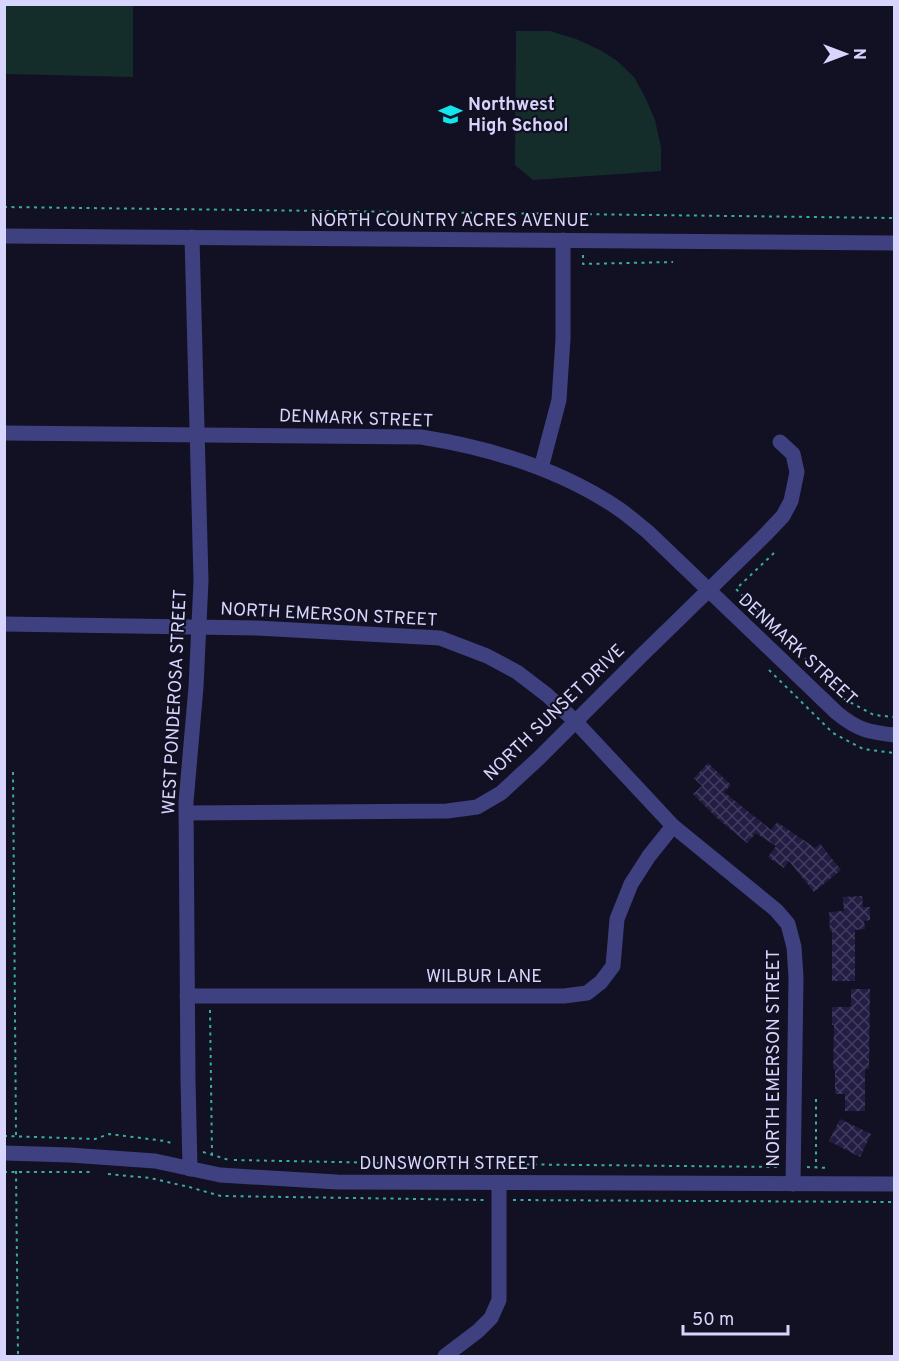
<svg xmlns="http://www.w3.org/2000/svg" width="899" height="1361" font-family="Overpass,sans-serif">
	<defs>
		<pattern id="building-cross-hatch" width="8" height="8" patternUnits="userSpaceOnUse" patternTransform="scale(1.5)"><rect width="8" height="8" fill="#231d43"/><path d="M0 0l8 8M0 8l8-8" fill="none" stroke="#423d5f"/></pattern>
	</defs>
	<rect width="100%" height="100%" fill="#121023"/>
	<g fill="#142d2a">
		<path d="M5,4l128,1v72l-128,-3z"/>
		<path d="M516,31h34l26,8 24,11 16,10 18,17 11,20 10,23 6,27v24l-128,9 -18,-15z"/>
	</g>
	<g fill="url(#building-cross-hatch)">
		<path d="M708,763l23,22 -7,7 47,38 6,-8 38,26 5,-4 21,26 -27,22 -25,-31 -5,7 -16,-11 8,-11 -20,-13 -9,10 -29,-24 -25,-25 9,-8 -8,-8z"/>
		<path d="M862,896l1,11h7v13l-6,1 1,8 -10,1v51h-23v-50l-2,1 -1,-20 15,-1 -1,-14z"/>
		<path d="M851,989h19l-1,80h-4v42h-20v-17h-10v-25h-2l1,-44h-2v-18h19z"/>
		<path d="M840,1119l31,15 -11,23 -31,-16z"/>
	</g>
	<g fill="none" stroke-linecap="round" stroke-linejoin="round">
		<g stroke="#38ae9f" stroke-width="2" stroke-dasharray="3 4.5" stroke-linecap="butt">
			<path d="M4,207l890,11"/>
			<path d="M581,214v12"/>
			<path d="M583,255v9l90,-2"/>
			<path d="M774,553l-38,36 98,99"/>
			<path d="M769,670l64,63 30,16 31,4"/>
			<path d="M844,699l30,16 20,2"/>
			<path d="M13,772l3,363"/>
			<path d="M210,1010l2,144"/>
			<path d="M816,1099v69"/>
			<path d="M4,1136l91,3 14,-5 56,7 9,3"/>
			<path d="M203,1152l26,8"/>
			<path d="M234,1160l154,3 390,4"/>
			<path d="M807,1167l22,1"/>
			<path d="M16,1171l2,185"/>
			<path d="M4,1172h89"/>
			<path d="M108,1174l42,4 39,9 32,9 263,4"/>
			<path d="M513,1200l381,2"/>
		</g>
		<g stroke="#3e407f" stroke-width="15">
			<path d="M4,236l890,7"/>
			<path d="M4,433l417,4c70,11 139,32 198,72 10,7 19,15 29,23l189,181c21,17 31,19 57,22"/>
			<path d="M541,468l18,-68 4,-61v-99"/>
			<path d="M4,624l253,4 183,10 47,18 30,16 30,23 28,26 98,105 103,84 12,14 6,23 2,30 -3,207"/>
			<path d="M187,813l260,-2 30,-4 24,-14 38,-35 102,-102 124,-121 18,-19 8,-15 6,-29 -4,-18 -13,-12"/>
			<path d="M187,996h377l23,-3 14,-11 12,-16 4,-47 14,-35 18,-28 24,-30"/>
			<path d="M4,1153l66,2 85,6 65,14 117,7 557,2"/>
			<path d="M190,1169l-2,-89 -2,-278 10,-115 5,-106 -9,-344"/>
			<path d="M445,1356l33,-25 13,-13 8,-18v-117"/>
		</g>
	</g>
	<defs>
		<symbol id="school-bare" viewBox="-9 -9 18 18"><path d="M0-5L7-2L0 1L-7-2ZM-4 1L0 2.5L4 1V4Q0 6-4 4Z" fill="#11e6ed" stroke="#121023" stroke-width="2.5" paint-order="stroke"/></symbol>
	</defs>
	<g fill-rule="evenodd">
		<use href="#school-bare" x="434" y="98" width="33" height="33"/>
	</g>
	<g text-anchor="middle" stroke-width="4.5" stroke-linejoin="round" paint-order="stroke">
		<g font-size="18" font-weight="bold" fill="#d7d5fc" stroke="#121023" text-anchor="start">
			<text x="468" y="110">Northwest<tspan x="468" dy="21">High School</tspan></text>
		</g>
		<g font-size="18" fill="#d7d5fc" stroke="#121023">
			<text x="450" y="226">NORTH COUNTRY ACRES AVENUE</text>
			<text transform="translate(356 418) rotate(2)" y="6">DENMARK STREET</text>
			<text transform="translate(329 614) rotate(3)" y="6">NORTH EMERSON STREET</text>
			<text transform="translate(798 649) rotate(43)" y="6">DENMARK STREET</text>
			<text transform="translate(174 702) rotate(-87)" y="6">WEST PONDEROSA STREET</text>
			<text transform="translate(554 712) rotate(-44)" y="6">NORTH SUNSET DRIVE</text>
			<text x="484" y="982">WILBUR LANE</text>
			<text transform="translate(773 1058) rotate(-90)" y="6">NORTH EMERSON STREET</text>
			<text x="449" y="1169">DUNSWORTH STREET</text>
		</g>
	</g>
	<rect width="899" height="1361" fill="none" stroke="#d7d5fc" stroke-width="12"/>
	<g transform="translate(845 54) rotate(90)" stroke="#121023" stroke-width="4.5" paint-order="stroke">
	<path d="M0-4.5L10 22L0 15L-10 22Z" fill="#d7d5fc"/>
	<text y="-9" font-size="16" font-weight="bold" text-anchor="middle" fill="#d7d5fc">N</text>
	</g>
	<path d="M683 1325v9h105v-9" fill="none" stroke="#d7d5fc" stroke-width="3"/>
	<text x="692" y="1325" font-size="18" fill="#d7d5fc" stroke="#121023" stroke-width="4.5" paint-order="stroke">50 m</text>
</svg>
